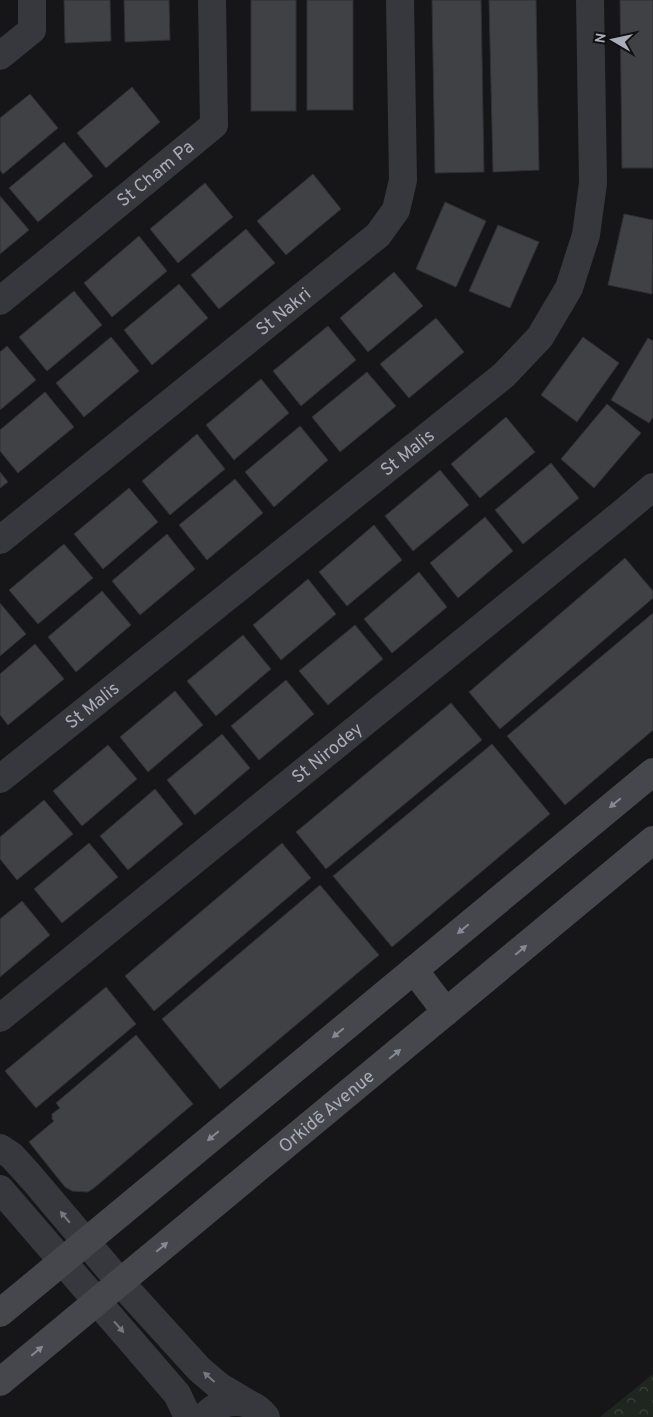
<svg xmlns="http://www.w3.org/2000/svg" width="653" height="1417" font-family="Overpass,sans-serif">
	<defs>
		<pattern id="park-crowns" width="20" height="18" patternUnits="userSpaceOnUse" patternTransform="scale(1.25)"><rect width="20" height="18" fill="#1e261f"/><path d="M2 6a3 3 0 1 1 6 0M12 15a3 3 0 1 1 6 0" fill="none" stroke="#3c433d"/></pattern>
	</defs>
	<rect width="100%" height="100%" fill="#161618"/>
	<path fill="url(#park-crowns)" d="M653,1374v43h-53z"/>
	<g fill="#404145" stroke="#303034">
		<path d="M64,0h46l1,41 -46,2z"/>
		<path d="M124,0h45l1,40 -45,2z"/>
		<rect x="251" y="0" width="45" height="111"/>
		<rect x="307" y="0" width="46" height="110"/>
		<path d="M432,0h49l3,172 -49,1z"/>
		<path d="M489,0h47l3,170 -46,2z"/>
		<path d="M620,0h33v168h-31z"/>
		<path d="M132,87l28,35 -54,46 -29,-35z"/>
		<path d="M30,94l28,34 -55,46 -3,-4v-52z"/>
		<path d="M64,142l29,34 -55,46 -29,-34z"/>
		<path d="M313,174l28,35 -55,46 -29,-34z"/>
		<path d="M205,183l28,34 -55,46 -28,-34z"/>
		<path d="M0,196l29,34 -29,24z"/>
		<path d="M445,202l41,19 -30,66 -40,-18z"/>
		<path d="M624,214l29,6 -1,74 -44,-9z"/>
		<path d="M498,225l41,17 -29,66 -41,-17z"/>
		<path d="M246,229l29,34 -56,46 -28,-34z"/>
		<path d="M139,236l28,35 -55,46 -28,-34z"/>
		<path d="M394,272l29,34 -55,46 -28,-34z"/>
		<path d="M179,284l29,34 -56,47 -28,-35z"/>
		<path d="M74,291l28,34 -55,46 -28,-34z"/>
		<path d="M436,318l28,34 -55,46 -29,-34z"/>
		<path d="M328,326l28,34 -55,46 -28,-35z"/>
		<path d="M111,337l28,34 -55,46 -28,-34z"/>
		<path d="M583,337l36,26 -42,59 -36,-27z"/>
		<path d="M648,338l5,3v76l-4,6 -38,-23z"/>
		<path d="M7,346l29,34 -36,30v-58z"/>
		<path d="M367,372l29,34 -56,46 -28,-35z"/>
		<path d="M261,379l28,34 -55,47 -28,-35z"/>
		<path d="M45,392l29,35 -56,46 -18,-22v-21z"/>
		<path d="M607,404l34,29 -47,55 -33,-29z"/>
		<path d="M506,417l29,35 -55,46 -29,-34z"/>
		<path d="M300,426l28,34 -54,47 -29,-35z"/>
		<path d="M197,434l28,35 -55,46 -28,-34z"/>
		<path d="M551,463l28,35 -56,46 -28,-34z"/>
		<path d="M440,470l29,35 -56,46 -28,-35z"/>
		<path d="M0,472l8,10 -8,6z"/>
		<path d="M235,479l28,34 -56,47 -28,-35z"/>
		<path d="M129,488l29,34 -55,47 -29,-35z"/>
		<path d="M485,517l28,34 -55,47 -28,-35z"/>
		<path d="M374,525l28,35 -55,46 -28,-34z"/>
		<path d="M167,534l28,35 -55,46 -28,-34z"/>
		<path d="M64,544l29,34 -55,46 -29,-34z"/>
		<path d="M625,558l28,33v7l-153,131 -31,-37z"/>
		<path d="M419,572l28,35 -55,46 -28,-34z"/>
		<path d="M308,579l28,35 -55,46 -28,-35z"/>
		<path d="M102,591l29,34 -55,47 -28,-35z"/>
		<path d="M0,603l26,31 -26,22z"/>
		<path d="M653,613v117l-88,75 -58,-69z"/>
		<path d="M355,625l28,34 -55,46 -29,-34z"/>
		<path d="M243,635l28,34 -55,47 -29,-35z"/>
		<path d="M35,644l29,35 -56,46 -8,-10v-41z"/>
		<path d="M286,680l28,34 -55,46 -28,-34z"/>
		<path d="M175,691l28,34 -55,47 -28,-35z"/>
		<path d="M451,703l31,37 -156,129 -30,-37z"/>
		<path d="M222,734l28,34 -55,47 -28,-35z"/>
		<path d="M492,744l58,70 -158,133 -59,-71z"/>
		<path d="M108,745l29,34 -55,47 -29,-35z"/>
		<path d="M155,789l28,35 -55,46 -28,-34z"/>
		<path d="M44,800l29,34 -56,46 -17,-21v-22z"/>
		<path d="M89,843l29,34 -56,46 -28,-34z"/>
		<path d="M282,843l29,35 -157,133 -29,-35z"/>
		<path d="M320,885l59,70 -159,134 -58,-70z"/>
		<path d="M22,901l28,34 -50,42v-58z"/>
		<path d="M106,987l30,37 -100,84 -31,-37z"/>
		<path d="M136,1035l57,69 -99,84 -6,4 -16,-1 -7,-4 -36,-45 25,-21 -2,-2v-5l8,-6 -4,-5z"/>
	</g>
	<g fill="none" stroke-linecap="round" stroke-linejoin="round">
		<g stroke="#37383d" stroke-width="28">
			<path d="M0,56l32,-26v-30"/>
			<path id="s1" d="M0,301l214,-176 -2,-125"/>
			<path id="s2" d="M0,540l378,-305 18,-25 7,-30 -3,-180"/>
			<path id="s3" d="M0,779l504,-404 36,-38 29,-49 17,-53 7,-52 -3,-183"/>
			<path id="s4" d="M0,1018l621,-504 32,-27"/>
			<path d="M0,1148l12,8 19,21 89,105 79,87 20,17 30,18"/>
			<path d="M0,1189l177,205 11,23"/>
			<path d="M204,1417c17,-19 45,-21 62,0"/>
		</g>
		<g stroke="#45474d" stroke-width="28">
			<path d="M414,970l32,42"/>
			<path d="M0,1313l653,-541"/>
			<path id="s5" d="M0,1382l653,-542"/>
		</g>
	</g>
	<defs><path id="oneway-solid" d="M-6-.8H1V-3.2L6.5 0L1 3.2V.8H-6Z" transform="scale(1.25)"/></defs>
	<g fill="#858993">
		<use href="#oneway-solid" transform="translate(615 803) rotate(140)"/>
		<use href="#oneway-solid" transform="translate(463 929) rotate(140)"/>
		<use href="#oneway-solid" transform="translate(521 950) rotate(-40)"/>
		<use href="#oneway-solid" transform="translate(338 1033) rotate(140)"/>
		<use href="#oneway-solid" transform="translate(395 1054) rotate(-40)"/>
		<use href="#oneway-solid" transform="translate(213 1136) rotate(140)"/>
		<use href="#oneway-solid" transform="translate(162 1247) rotate(-40)"/>
		<use href="#oneway-solid" transform="translate(37 1351) rotate(-40)"/>
	</g>
	<g fill="#757881">
		<use href="#oneway-solid" transform="translate(65 1217) rotate(-130)"/>
		<use href="#oneway-solid" transform="translate(119 1327) rotate(49)"/>
		<use href="#oneway-solid" transform="translate(209 1377) rotate(-138)"/>
	</g>
	<g text-anchor="middle" stroke-width="4.5" stroke-linejoin="round" paint-order="stroke">
		<g font-size="18" fill="#a8adb8" stroke="#111113">
			<text dy="6" stroke="none"><textPath href="#s1" startOffset="201">St Cham Pa</textPath></text>
			<text dy="6" stroke="none"><textPath href="#s2" startOffset="364">St Nakri</textPath></text>
			<text dy="6" stroke="none"><textPath href="#s3" startOffset="522">St Malis</textPath></text>
			<text dy="6" stroke="none"><textPath href="#s3" startOffset="118">St Malis</textPath></text>
			<text dy="6" stroke="none"><textPath href="#s4" startOffset="421">St Nirodey</textPath></text>
			<text dy="6" stroke="none"><textPath href="#s5" startOffset="424">Orkidē Avenue</textPath></text>
		</g>
	</g>
	<g transform="translate(613 40) rotate(279)" stroke="#111113" stroke-width="4" paint-order="stroke">
	<path d="M0-4L9 19L0 12L-9 19Z" fill="#a8adb8"/>
	<text y="-8" font-size="14" font-weight="bold" text-anchor="middle" fill="#a8adb8">N</text>
	</g>
</svg>
